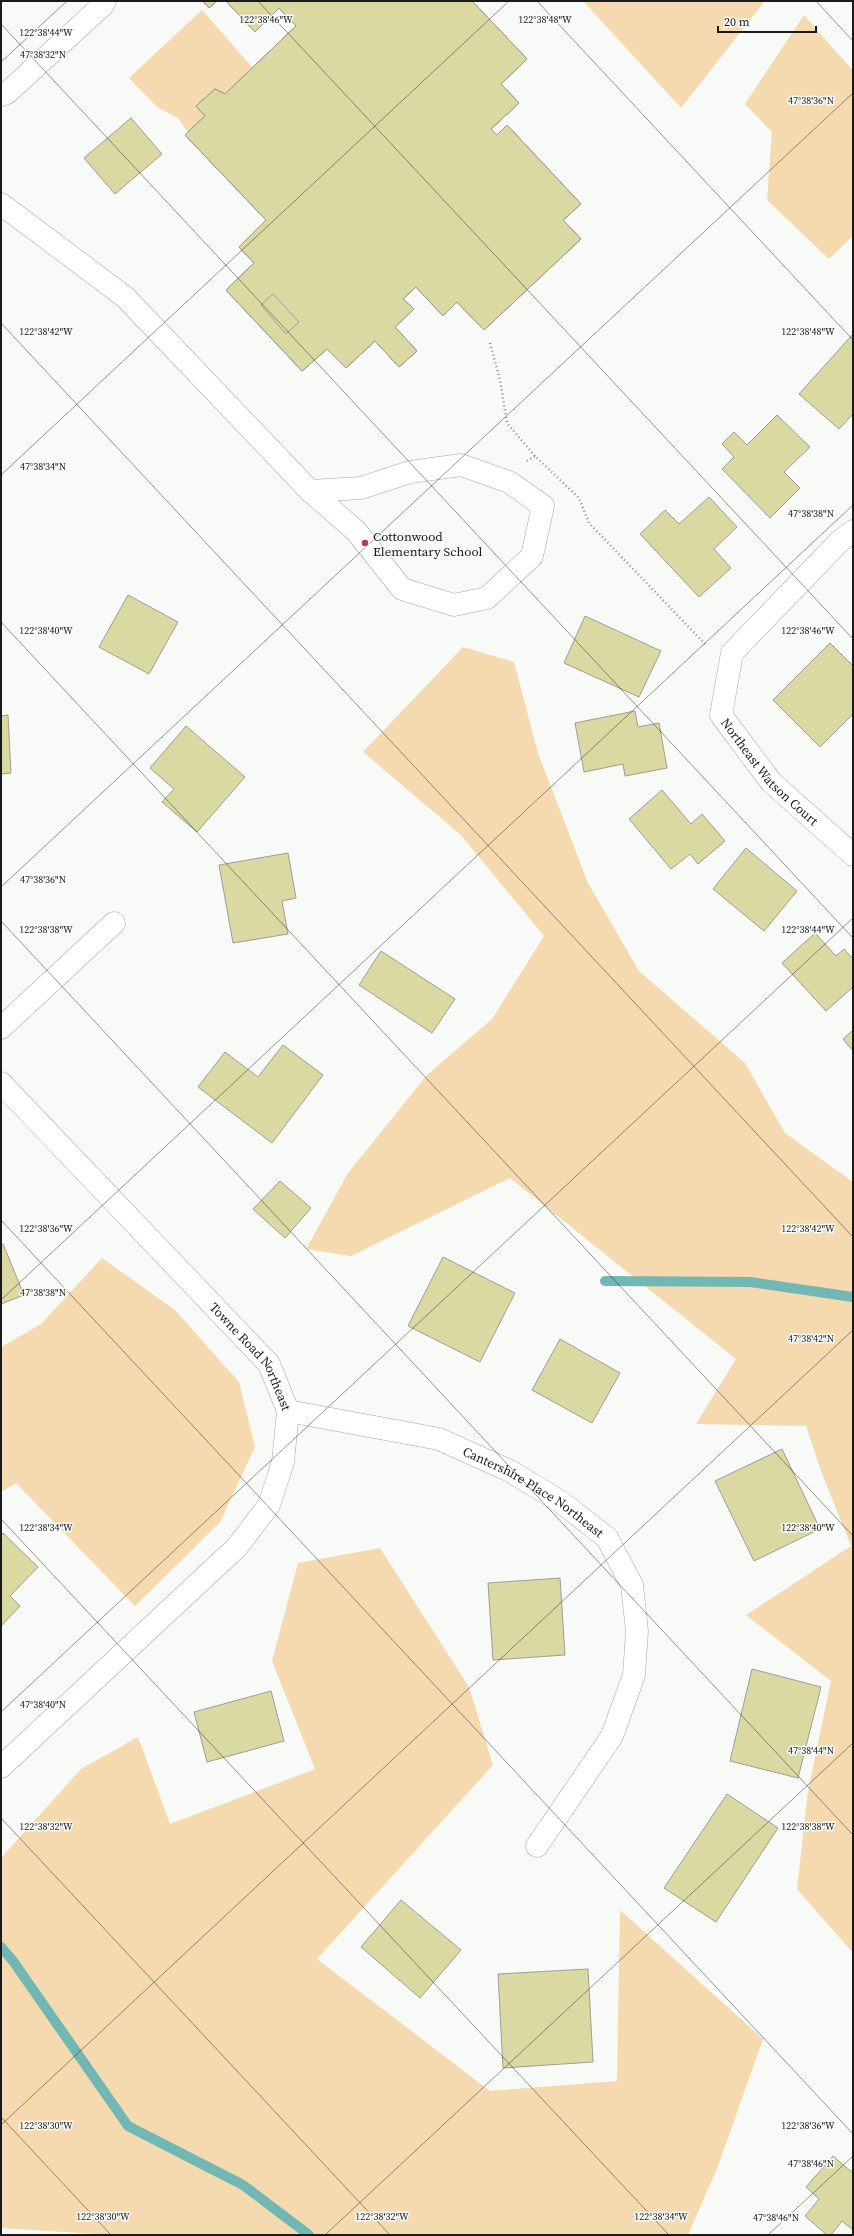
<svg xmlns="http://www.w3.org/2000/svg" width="854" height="2236" font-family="'Source Serif 4',serif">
	<rect width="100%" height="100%" fill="#f8faf7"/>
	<g fill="#f5d9af">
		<path d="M583,1h182l-84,107z"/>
		<path d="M202,10l51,58 -28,26 -28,12 8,10 -17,16 -10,-14 -21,-11 -28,-29z"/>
		<path d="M804,15l49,56v165l-24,23 -62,-59 5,-68 -27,-28z"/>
		<path d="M463,647l51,15 24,91 50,130 51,88 106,92 40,70 68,49v771l-56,-64 11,-98 23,-110 -85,-66 105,-69 -30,-75 -15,-45 -110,-2 40,-65 -226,-181 -159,78 -45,-7 42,-76 79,-98 65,-56 52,-83 -83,-101 -98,-83z"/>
		<path d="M102,1258l73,52 64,72 16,65 -35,75 -85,84 -119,-123 -15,9v-145l40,-23z"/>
		<path d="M380,1548l89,139 24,78 -176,194 173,132 127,-10 3,-171 143,129 -45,127 -30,69h-576l-111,-7v-370l80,-89 57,-32 32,87 145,-55 -43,-108 26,-98z"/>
	</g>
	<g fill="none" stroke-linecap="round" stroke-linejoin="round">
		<g stroke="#71b8b5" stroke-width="10">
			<path d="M605,1281l145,1 103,15"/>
			<path d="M1,1947l12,14 115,165 115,59 66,50"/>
		</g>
	</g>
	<g fill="#dbd9a2" stroke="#9d9d9a" fill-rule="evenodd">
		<path d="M203,1h14l-8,7z"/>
		<path d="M203,1h14l-8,7z"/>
		<path d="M203,1h14l-8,7z"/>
		<path d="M226,1h246l55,58 -26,25 18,19 -28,26 6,6 10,-10 74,79 -18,16 18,19 -97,91 -27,-28 -14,14 -27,-29 -13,12 11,10 -19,18 22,24 -18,16 -24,-26 -29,27 -19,-19 -25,22 -76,-81 28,-27 -15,-16 27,-27 -81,-85 20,-19 -9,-10 19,-17 10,5 71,-68 -17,-18 -24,24zM456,14l25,29 -13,11 -25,-29zM273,294l26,28 -13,12 -25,-29z"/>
		<path d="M226,1h246l55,58 -26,25 18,19 -28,26 6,6 10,-10 74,79 -18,16 18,19 -97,91 -27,-28 -14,14 -27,-29 -13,12 11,10 -19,18 22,24 -18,16 -24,-26 -29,27 -19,-19 -25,22 -76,-81 28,-27 -15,-16 27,-27 -81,-85 20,-19 -9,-10 19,-17 10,5 71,-68 -17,-18 -24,24zM456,14l25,29 -13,11 -25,-29z"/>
		<path d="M226,1h246l55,58 -26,25 18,19 -28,26 6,6 10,-10 74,79 -18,16 18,19 -97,91 -27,-28 -14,14 -27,-29 -13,12 11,10 -19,18 22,24 -18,16 -24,-26 -29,27 -19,-19 -25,22 -76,-81 28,-27 -15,-16 27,-27 -81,-85 20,-19 -9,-10 19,-17 10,5 71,-68 -17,-18 -24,24zM273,294l26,28 -13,12 -25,-29z"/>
		<path d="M131,118l31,36 -47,40 -31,-36z"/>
		<path d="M853,334v80l-14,15 -40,-35z"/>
		<path d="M777,415l33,32 -26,25 16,16 -30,30 -48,-49 12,-12 -12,-13 12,-12 13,13z"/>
		<path d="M709,497l28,30 -23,22 17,19 -32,29 -59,-63 25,-24 14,14z"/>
		<path d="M128,595l50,27 -29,52 -50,-27z"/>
		<path d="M585,616l76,35 -22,46 -75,-34z"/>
		<path d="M830,643l23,23v48l-33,33 -47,-47z"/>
		<path d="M635,711l3,16 21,-4 8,45 -42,8 -2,-12 -39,8 -9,-49z"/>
		<path d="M8,715l3,58 -10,1v-58z"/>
		<path d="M186,726l59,51 -48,55 -35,-30 12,-13 -24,-21z"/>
		<path d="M662,790l29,34 11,-10 23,27 -27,23 -8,-10 -19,15 -42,-50z"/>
		<path d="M746,848l51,43 -33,40 -51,-42z"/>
		<path d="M288,853l8,45 -14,3 6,33 -55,9 -14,-78z"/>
		<path d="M815,933l21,23 8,-7 9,10v28l-27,24 -44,-48z"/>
		<path d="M381,951l74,48 -23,34 -73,-48z"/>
		<path d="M853,1030v21l-10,-12z"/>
		<path d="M283,1045l40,30 -51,68 -74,-56 27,-35 33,25z"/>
		<path d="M280,1181l31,27 -26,30 -32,-29z"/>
		<path d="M3,1244l21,51 -23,9v-59z"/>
		<path d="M443,1257l72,36 -35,69 -72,-36z"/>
		<path d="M560,1339l60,34 -28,50 -60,-33z"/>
		<path d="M782,1449l38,80 -66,32 -39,-80z"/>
		<path d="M3,1533l35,34 -28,29 10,10 -19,20v-90z"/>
		<path d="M560,1578l5,77 -72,5 -5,-77z"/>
		<path d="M752,1669l69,18 -23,91 -68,-17z"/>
		<path d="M271,1691l13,50 -77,21 -13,-50z"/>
		<path d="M727,1794l51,34 -62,94 -52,-34z"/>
		<path d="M401,1900l60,50 -41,48 -59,-51z"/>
		<path d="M588,1969l5,93 -90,6 -5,-94z"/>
		<path d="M833,2156l20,17v57l-11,-9 -11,14h-4l-22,-19 14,-17 -13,-12z"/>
	</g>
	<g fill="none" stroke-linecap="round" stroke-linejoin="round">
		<defs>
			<g id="minor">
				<path d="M1,95l6,-2 95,-87 3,-5"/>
				<path d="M1,204l124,93 185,194 46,40 46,58 52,16 33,-7 45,-42 11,-50 -34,-24 -48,-17 -51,7 -49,16 -51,3"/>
				<path id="s1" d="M853,531l-13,10 -108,112 -11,62 50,67 82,73"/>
				<path d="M1,1028l113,-105"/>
				<path id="s2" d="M1,1083l268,281 19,47 -5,51 -14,43 -32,42 -236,220"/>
				<path id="s3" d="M288,1411l151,28 71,32 51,31 46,36 25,47 5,46 -3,44 -22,61 -75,110"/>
			</g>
		</defs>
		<use href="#minor" stroke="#a5a7a4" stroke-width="23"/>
		<g stroke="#8c8e8c" stroke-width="2.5" stroke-dasharray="1 3" stroke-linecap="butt">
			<path d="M490,343l10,37 7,43 28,33"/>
			<path d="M527,461l8,-5 44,42 10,25 116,121"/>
		</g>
		<use href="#minor" stroke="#fff" stroke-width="22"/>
	</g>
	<path fill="none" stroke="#191a19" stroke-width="1" stroke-opacity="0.45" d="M258,1l595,638M537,1l316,339M816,1l37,40M1,24l852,914M1,62l66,-61M1,323l852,914M1,475l508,-474M1,622l852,914M1,887l852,-794M1,921l852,914M1,1220l852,914M1,1300l852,-795M1,1519l668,716M1,1712l852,-794M1,1818l389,417M1,2117l110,118M1,2125l852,-795M325,2235l528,-492M768,2235l85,-79"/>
	<circle fill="#b6327a" stroke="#f8faf7" stroke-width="1.5" cx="365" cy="543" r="4"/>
	<g text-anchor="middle" stroke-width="3" stroke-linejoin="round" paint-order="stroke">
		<g font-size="13" fill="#191a19" stroke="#f8faf7" text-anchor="start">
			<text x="373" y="541">Cottonwood<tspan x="373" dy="15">Elementary School</tspan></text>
		</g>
		<g font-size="13" fill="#191a19" stroke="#f8faf7">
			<text dy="5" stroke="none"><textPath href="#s1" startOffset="310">Northeast Watson Court</textPath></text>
			<text dy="5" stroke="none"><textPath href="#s2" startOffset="372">Towne Road Northeast</textPath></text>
			<text dy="5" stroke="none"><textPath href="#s3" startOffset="262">Cantershire Place Northeast</textPath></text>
		</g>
	</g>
	<g font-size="10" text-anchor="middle" fill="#191a19" stroke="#f8faf7" stroke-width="3" stroke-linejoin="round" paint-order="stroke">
		<text x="266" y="23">122°38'46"W</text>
		<text x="545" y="23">122°38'48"W</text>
		<text x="46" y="36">122°38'44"W</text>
		<text x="43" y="58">47°38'32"N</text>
		<text x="811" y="104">47°38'36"N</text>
		<text x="808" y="335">122°38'48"W</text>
		<text x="46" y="335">122°38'42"W</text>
		<text x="43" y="470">47°38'34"N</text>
		<text x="811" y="517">47°38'38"N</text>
		<text x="808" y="634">122°38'46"W</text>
		<text x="46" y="634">122°38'40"W</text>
		<text x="43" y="883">47°38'36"N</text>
		<text x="808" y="933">122°38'44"W</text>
		<text x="46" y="933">122°38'38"W</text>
		<text x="808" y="1232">122°38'42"W</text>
		<text x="46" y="1232">122°38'36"W</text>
		<text x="43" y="1296">47°38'38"N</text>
		<text x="811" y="1342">47°38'42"N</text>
		<text x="808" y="1531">122°38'40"W</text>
		<text x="46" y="1531">122°38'34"W</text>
		<text x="43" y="1708">47°38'40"N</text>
		<text x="811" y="1754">47°38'44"N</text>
		<text x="808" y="1830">122°38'38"W</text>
		<text x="46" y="1830">122°38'32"W</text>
		<text x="808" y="2129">122°38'36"W</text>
		<text x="46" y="2129">122°38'30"W</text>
		<text x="811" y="2167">47°38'46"N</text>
		<text x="103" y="2220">122°38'30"W</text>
		<text x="382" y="2220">122°38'32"W</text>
		<text x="661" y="2220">122°38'34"W</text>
		<text x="776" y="2221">47°38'46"N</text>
	</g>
	<rect width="854" height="2236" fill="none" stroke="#191a19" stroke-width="4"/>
	<path d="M718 26v6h98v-6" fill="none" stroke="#191a19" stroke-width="2"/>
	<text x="724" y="26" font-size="12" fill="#191a19" stroke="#f8faf7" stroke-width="3" paint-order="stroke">20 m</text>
</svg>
